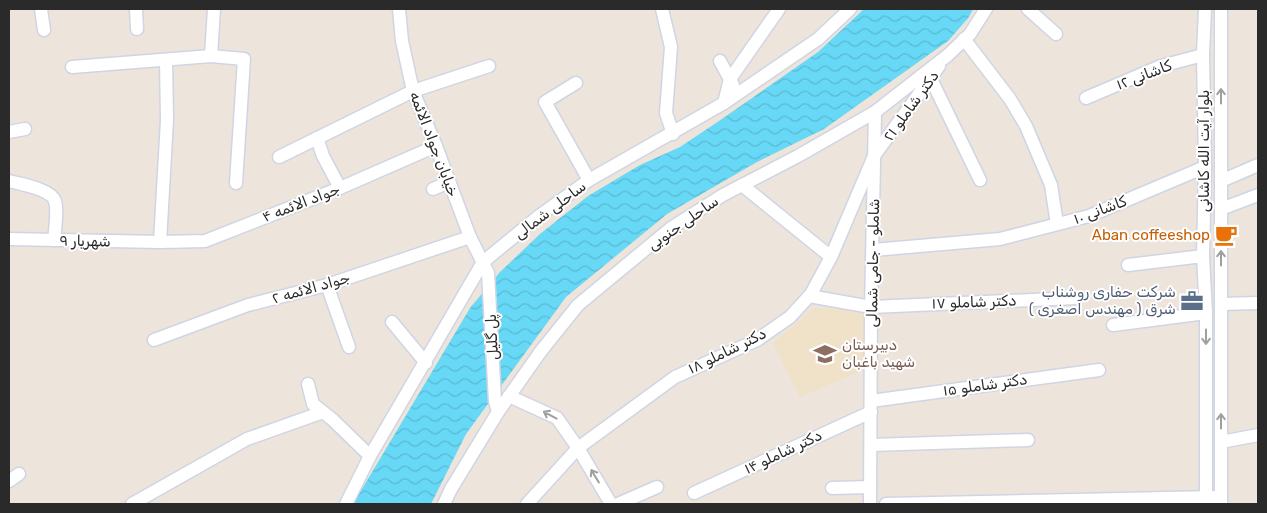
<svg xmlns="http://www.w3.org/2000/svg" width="1267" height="513" font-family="Rubik,'Noto Naskh Arabic',sans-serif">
	<defs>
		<pattern id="water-waves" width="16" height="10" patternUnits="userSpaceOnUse" patternTransform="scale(1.25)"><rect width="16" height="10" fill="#67d8f6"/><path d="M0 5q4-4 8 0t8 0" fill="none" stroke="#5abad3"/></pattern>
	</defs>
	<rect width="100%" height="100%" fill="#ede4db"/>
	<path fill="#f0e1c9" d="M814,308l57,2 1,56 -72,31 -27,-54z"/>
	<path fill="url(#water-waves)" d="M864,9h109l-4,8 -21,24 -124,88 -67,33 -90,52 -101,83 -100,137 -35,70h-78l117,-196 30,-36 40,-38 48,-38 52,-31 40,-18 39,-26 99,-69z"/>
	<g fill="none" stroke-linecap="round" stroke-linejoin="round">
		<defs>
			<g id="minor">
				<path d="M41,9l3,21"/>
				<path d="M136,9l1,20"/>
				<path d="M399,9l3,32 11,50 23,55 34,91 18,36 7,128 3,11"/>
				<path d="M662,9l9,38 -5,66 7,21"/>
				<path d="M1028,9l28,25"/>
				<path d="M1205,9l-2,46 2,112 -2,89 3,57v191"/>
				<path d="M1221,9v495"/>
				<path d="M964,39l46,60 16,27 25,59 6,39"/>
				<path d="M211,56l3,-47"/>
				<path d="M720,61l13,24"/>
				<path d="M72,67l139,-11 33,3 -8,124"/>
				<path d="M931,79l49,101"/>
				<path d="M576,83l-31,19 44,78"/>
				<path d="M1086,98l75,-32 42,-11"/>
				<path d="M724,103l6,-24 49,-70"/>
				<path d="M9,132l16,-3"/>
				<path d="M317,138l6,18 17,32"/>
				<path d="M279,157l134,-66 76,-25"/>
				<path d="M9,181c11,3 42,8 46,20 3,9 0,29 -1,39"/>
				<path d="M1221,181l37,-16"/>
				<path d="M742,185l89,72"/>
				<path d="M433,189l16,-7"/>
				<path d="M1221,209l37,-14"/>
				<path d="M9,239l151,3 45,-1 135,-53 96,-42"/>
				<path d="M160,242l7,-122 -1,-60"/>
				<path d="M873,250l127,-11 89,-23 116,-49"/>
				<path d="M1128,265l75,-9"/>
				<path d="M327,285l22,62"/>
				<path d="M809,296l62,11 205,-9"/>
				<path d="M1221,304l37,-1"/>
				<path d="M392,322l34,41"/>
				<path d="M1113,325l93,-12"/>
				<path d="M154,340l94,-35 79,-20 143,-48"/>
				<path d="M308,384l5,20 20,16 37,36"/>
				<path d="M509,396l48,22 21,30 33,56"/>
				<path d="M871,401l228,-31"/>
				<path d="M1221,442l37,-7"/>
				<path d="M871,445l157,-5"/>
				<path d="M9,481l10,-7"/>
				<path d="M832,488l38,-1"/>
				<path d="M694,493l177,-81"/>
				<path d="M132,504l115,-65 76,-27"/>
				<path d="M346,504l24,-48 113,-194 56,-46 50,-36 135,-77 94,-64 32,-30"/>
				<path d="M444,504l7,-15 47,-77 43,-61 37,-46 93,-77 52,-33 75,-39 77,-44 73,-57 22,-21 16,-25"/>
				<path d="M527,504l51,-56 97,-71 82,-37 33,-23 21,-23 20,-37 43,-101 65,-90"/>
				<path d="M618,504l39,-17"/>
				<path d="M870,504l1,-194 4,-198"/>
				<path d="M886,504l328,-7"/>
			</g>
		</defs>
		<use href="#minor" stroke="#d0d5e4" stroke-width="15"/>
		<use href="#minor" stroke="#fff" stroke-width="12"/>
	</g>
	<defs><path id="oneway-shaft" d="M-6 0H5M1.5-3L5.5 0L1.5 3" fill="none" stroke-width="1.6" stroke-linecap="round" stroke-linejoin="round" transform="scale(1.25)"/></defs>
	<g stroke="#9f9f9f">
		<use href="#oneway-shaft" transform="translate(1221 96) rotate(-90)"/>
		<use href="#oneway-shaft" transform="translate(1221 258) rotate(-90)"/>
		<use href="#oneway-shaft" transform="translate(1206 337) rotate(90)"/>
		<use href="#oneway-shaft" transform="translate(550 415) rotate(-152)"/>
		<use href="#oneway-shaft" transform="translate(1221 421) rotate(-90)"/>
		<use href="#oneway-shaft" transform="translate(595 476) rotate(-121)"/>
	</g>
	<defs>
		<symbol id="cafe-bare" viewBox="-9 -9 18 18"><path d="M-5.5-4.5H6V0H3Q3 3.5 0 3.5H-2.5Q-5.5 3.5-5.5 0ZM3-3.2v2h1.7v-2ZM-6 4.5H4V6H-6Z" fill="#e8710a" stroke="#fff" stroke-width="2.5" paint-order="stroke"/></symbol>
		<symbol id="office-bare" viewBox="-9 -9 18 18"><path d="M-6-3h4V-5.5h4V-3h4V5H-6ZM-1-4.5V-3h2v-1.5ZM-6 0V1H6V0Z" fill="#5c6f8a" stroke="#fff" stroke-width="2.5" paint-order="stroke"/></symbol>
		<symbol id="school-bare" viewBox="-9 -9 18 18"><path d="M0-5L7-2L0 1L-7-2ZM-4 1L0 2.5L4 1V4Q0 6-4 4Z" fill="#8d6e63" stroke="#fff" stroke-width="2.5" paint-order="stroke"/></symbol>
	</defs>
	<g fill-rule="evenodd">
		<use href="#cafe-bare" x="1210" y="219" width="32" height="32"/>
		<use href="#office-bare" x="1176" y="285" width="32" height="32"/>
		<use href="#school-bare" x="809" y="338" width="32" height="32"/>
	</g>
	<g text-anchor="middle" stroke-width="4" stroke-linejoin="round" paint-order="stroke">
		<g font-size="15" fill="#2a2a2a" stroke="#fff">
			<text transform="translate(1144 75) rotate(-21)" y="5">کاشانی ۱۲</text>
			<text transform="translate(911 106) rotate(-54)" y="5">دکتر شاملو ۲۱</text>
			<text transform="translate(434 144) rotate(69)" y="5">خیابان جواد الائمه</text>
			<text transform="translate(1204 151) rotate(-90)" y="5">بلوار آیت الله کاشانی</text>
			<text transform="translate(301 203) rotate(-21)" y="5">جواد الائمه ۴</text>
			<text transform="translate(550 210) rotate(-37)" y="5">ساحلی شمالی</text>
			<text transform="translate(1100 210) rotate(-20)" y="5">کاشانی ۱۰</text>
			<text transform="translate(683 223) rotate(-35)" y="5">ساحلی جنوبی</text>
			<text transform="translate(85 241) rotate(1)" y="5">شهریار ۹</text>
			<text transform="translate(873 263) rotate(-89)" y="5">شاملو - جامی شمالی</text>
			<text transform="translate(311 288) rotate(-16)" y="5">جواد الائمه ۲</text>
			<text transform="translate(974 302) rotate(-2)" y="5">دکتر شاملو ۱۷</text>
			<text transform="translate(492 337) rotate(-93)" y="5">پل گلیل</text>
			<text transform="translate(727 351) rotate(-26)" y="5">دکتر شاملو ۱۸</text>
			<text transform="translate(985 385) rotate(-8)" y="5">دکتر شاملو ۱۵</text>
			<text transform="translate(783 452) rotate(-25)" y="5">دکتر شاملو ۱۴</text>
		</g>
		<g font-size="15" fill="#c56008" stroke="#fff" text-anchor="end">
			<text x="1210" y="240">Aban coffeeshop</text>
		</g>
		<g font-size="15" fill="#4e5e75" stroke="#fff" text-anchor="end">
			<text x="1176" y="297">شرکت حفاری روشناب<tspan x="1176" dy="17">شرق ( مهندس اصغری )</tspan></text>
		</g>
		<g font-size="15" fill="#785e54" stroke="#fff" text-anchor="start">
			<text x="842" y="350">دبیرستان<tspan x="842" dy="17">شهید باغبان</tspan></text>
		</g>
	</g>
	<rect width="1267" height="513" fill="none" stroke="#2a2a2a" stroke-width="20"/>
</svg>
